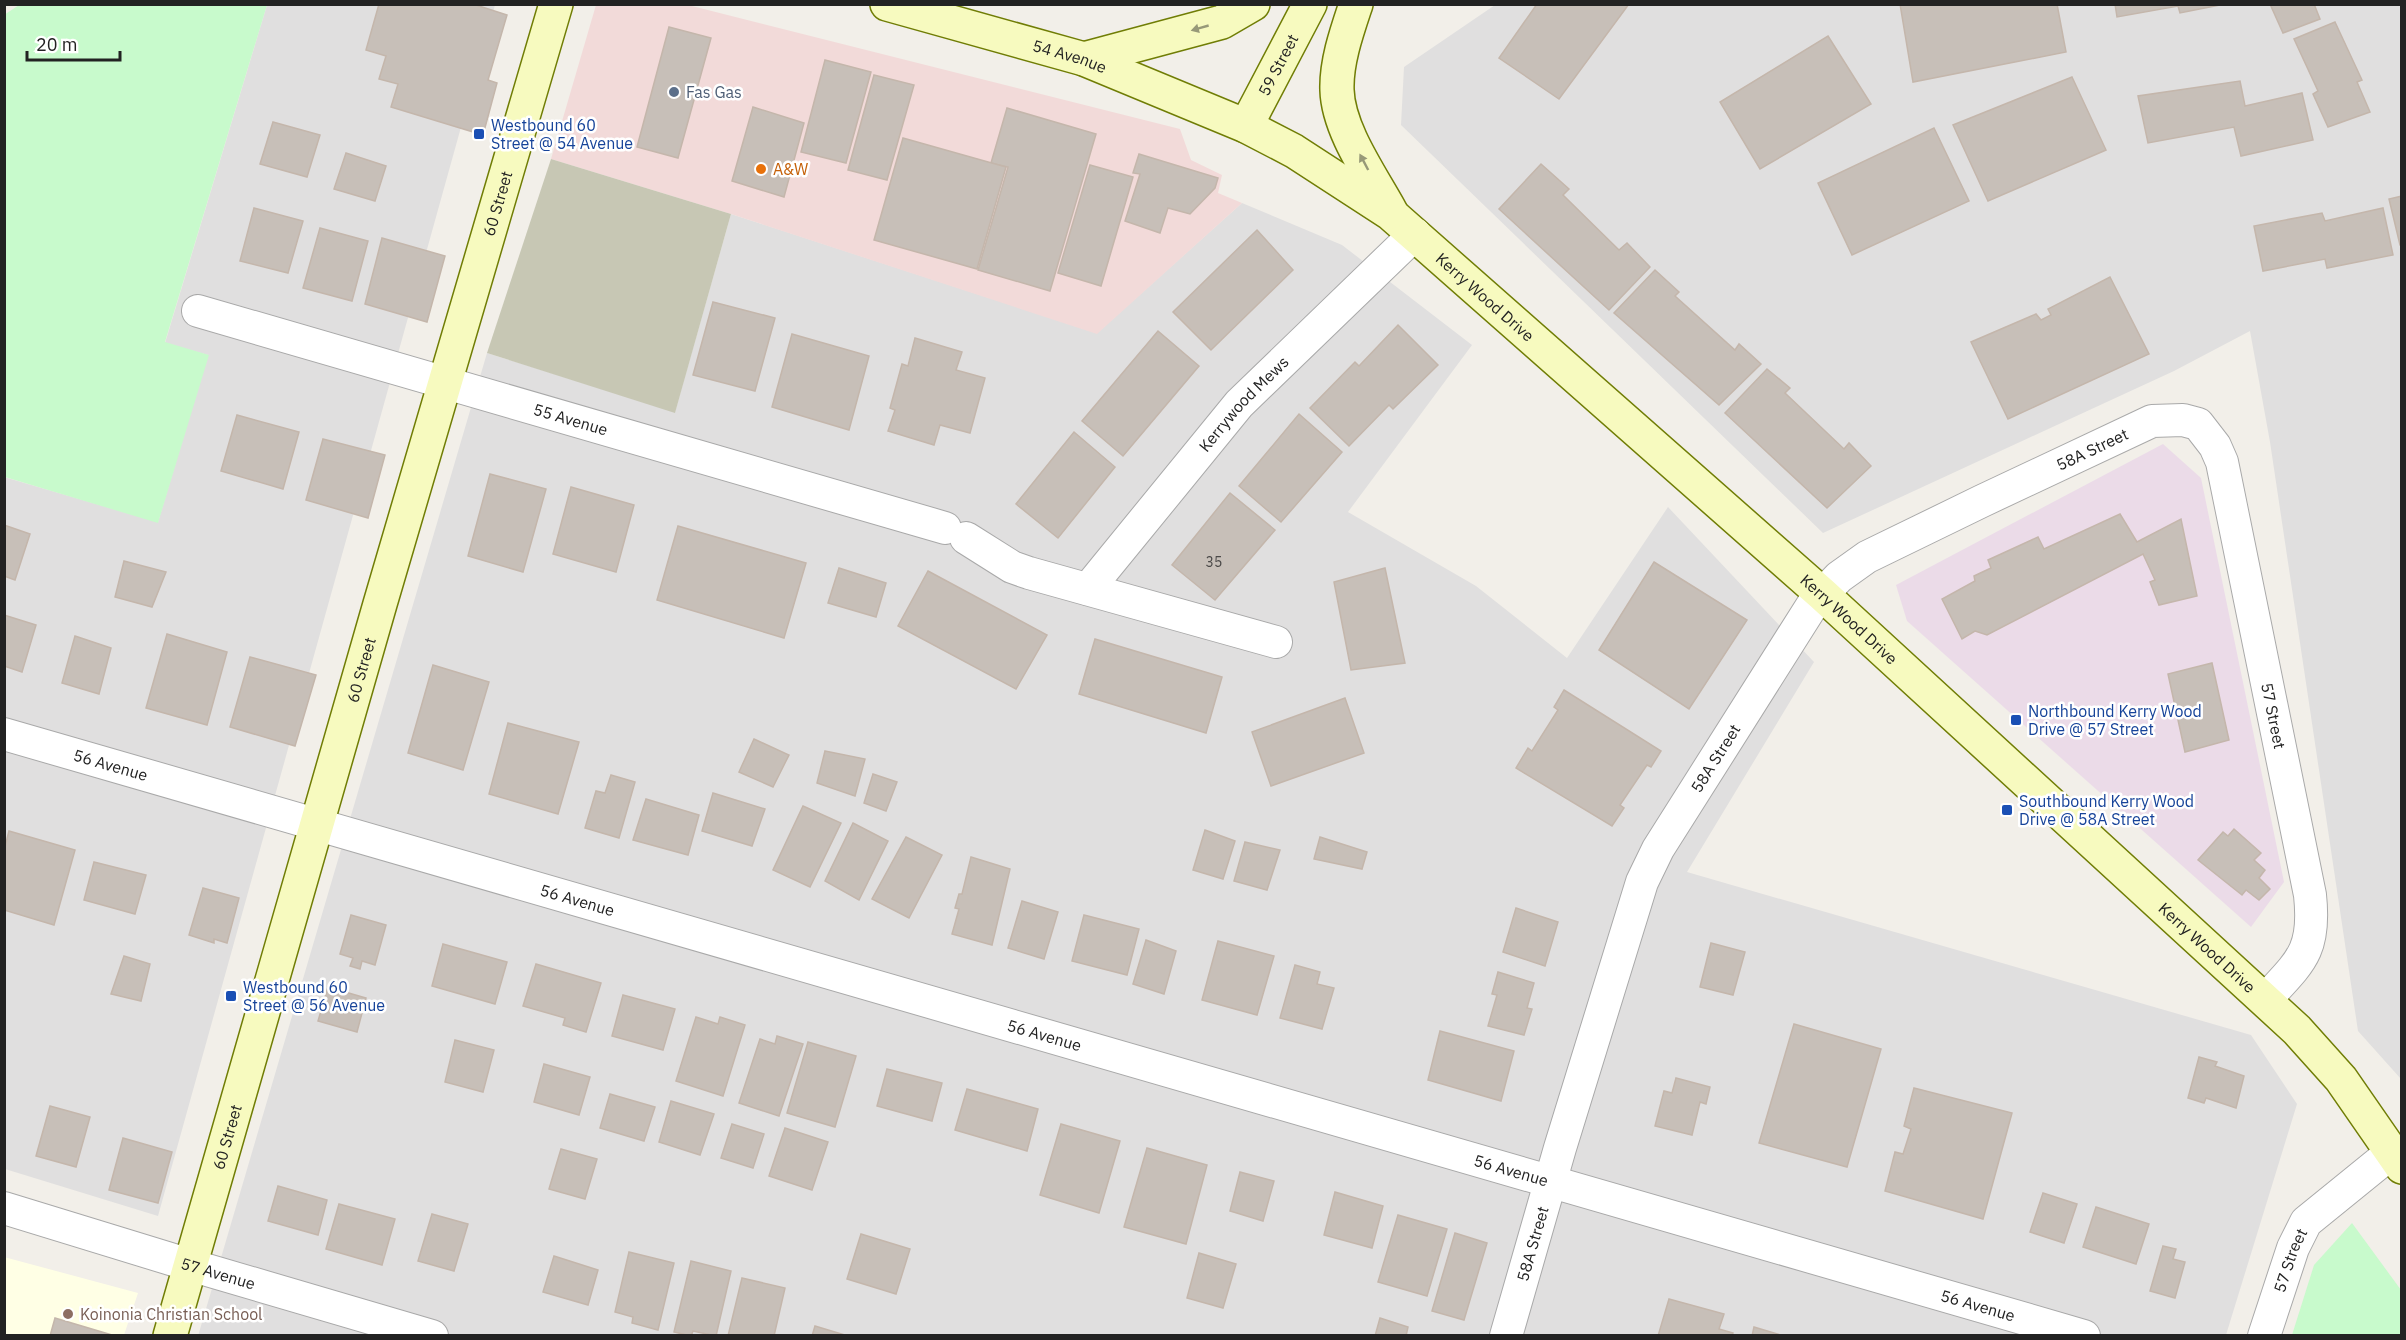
<svg xmlns="http://www.w3.org/2000/svg" width="2406" height="1340" font-family="'IBM Plex Sans',sans-serif">
	<rect width="100%" height="100%" fill="#f2efe9"/>
	<g fill="#e0dfdf">
		<path d="M267,5h228l-337,1211 -153,-47 -1,-692 154,45 50,-167 -43,-12z"/>
		<path d="M1495,5h906v1074l-43,-48 -88,-589 -20,-111 -76,40 -351,162 -422,-408 3,-58z"/>
		<path d="M1242,203l100,42 130,100 -124,167 128,74 91,72 101,-151 146,155 -127,210 564,163 46,69 -71,231 -2028,1 289,-983 188,59 56,-198 366,119z"/>
	</g>
	<path fill="#f2dad9" d="M596,5h92l492,124 11,31 31,15 -4,18 24,10 -145,131 -366,-120 -180,-55z"/>
	<path fill="#ebdbe8" d="M2163,444l38,34 83,404 -33,45 -344,-306 -11,-36z"/>
	<path fill="#ffffe5" d="M4,1257l134,36 -14,42h-119z"/>
	<path fill="#c7c7b4" d="M551,159l180,55 -56,199 -188,-60z"/>
	<g fill="#c8facc">
		<path d="M19,5h248l-102,337 44,13 -51,168 -153,-46 -1,-462z"/>
		<path d="M2352,1223l49,67v45h-109l22,-70z"/>
	</g>
	<g fill="#c7bfb8" stroke="#c4b6ab" stroke-width="1.5">
		<path d="M379,4h94l34,11 -19,65 9,3 -14,52 -92,-28 7,-23 -19,-5 7,-23 -20,-6z"/>
		<path d="M1537,4h92l-70,95 -60,-41z"/>
		<path d="M1900,4h157l9,48 -153,30z"/>
		<path d="M2115,4h110l-45,9 -2,-7 -61,11z"/>
		<path d="M2270,4h44l6,15 -37,14z"/>
		<path d="M2335,22l27,58 -5,2 13,30 -42,15 -15,-33 5,-3 -24,-52z"/>
		<path d="M669,27l42,11 -33,120 -41,-11z"/>
		<path d="M1828,36l43,68 -111,65 -40,-67z"/>
		<path d="M825,60l46,12 -25,91 -45,-11z"/>
		<path d="M874,75l40,10 -27,95 -39,-10z"/>
		<path d="M2072,77l34,73 -118,51 -35,-76z"/>
		<path d="M2240,81l5,25 57,-13 11,47 -72,16 -7,-29 -86,16 -10,-47z"/>
		<path d="M753,107l51,16 -20,74 -52,-16z"/>
		<path d="M1007,108l89,26 -46,157 -72,-21 30,-103 -17,-4z"/>
		<path d="M273,122l47,13 -13,42 -47,-13z"/>
		<path d="M1934,128l35,73 -117,54 -34,-72z"/>
		<path d="M903,138l103,29 -29,102 -103,-29z"/>
		<path d="M346,153l40,13 -11,35 -41,-12z"/>
		<path d="M1139,154l79,24 -3,10 -25,26 -22,-6 -8,25 -35,-12 15,-47 -7,-1z"/>
		<path d="M1541,164l28,25 -6,6 56,55 8,-7 23,24 -41,43 -110,-101z"/>
		<path d="M1090,165l43,12 -32,109 -43,-13z"/>
		<path d="M2402,196v49h-2l-11,-46z"/>
		<path d="M254,208l49,13 -15,52 -48,-12z"/>
		<path d="M2383,208l10,47 -66,13 -2,-9 -62,12 -9,-45 68,-13 3,8z"/>
		<path d="M320,228l48,13 -16,60 -49,-13z"/>
		<path d="M1257,230l36,40 -82,80 -38,-38z"/>
		<path d="M382,238l63,18 -18,66 -62,-18z"/>
		<path d="M1655,270l24,22 -4,4 60,54 4,-6 22,20 -42,41 -105,-92z"/>
		<path d="M2110,277l39,77 -141,65 -37,-77 65,-28 5,6 10,-5 -3,-6z"/>
		<path d="M713,302l62,16 -20,73 -62,-16z"/>
		<path d="M1398,325l40,40 -45,44 -4,-4 -40,41 -39,-38 45,-46 4,4z"/>
		<path d="M1158,331l41,35 -76,90 -41,-35z"/>
		<path d="M792,334l77,22 -20,74 -77,-23z"/>
		<path d="M915,338l47,14 -6,18 29,8 -15,55 -30,-8 -6,20 -46,-14 7,-21 -5,-2 12,-44 6,2z"/>
		<path d="M1767,369l23,19 -5,5 59,56 5,-6 22,23 -44,42 -102,-95z"/>
		<path d="M1299,414l43,38 -61,70 -42,-36z"/>
		<path d="M237,415l62,17 -16,57 -62,-18z"/>
		<path d="M1074,432l41,35 -57,71 -42,-34z"/>
		<path d="M323,439l62,16 -17,63 -62,-18z"/>
		<path d="M490,474l56,15 -23,83 -55,-16z"/>
		<path d="M571,487l63,18 -18,67 -63,-18z"/>
		<path d="M1230,493l45,37 -60,70 -43,-35z"/>
		<path d="M2120,514l17,28 44,-23 16,77 -38,9 -9,-23 5,-2 -12,-26 -156,81 -12,-4 -13,8 -20,-40 33,-18 -1,-5 17,-8 -3,-8 50,-23 6,12z"/>
		<path d="M4,525l26,9 -15,46 -11,-4z"/>
		<path d="M678,526l128,37 -22,75 -127,-38z"/>
		<path d="M124,561l42,11 -14,35 -37,-10z"/>
		<path d="M1654,562l93,58 -58,89 -90,-59z"/>
		<path d="M839,568l47,15 -10,34 -48,-14z"/>
		<path d="M1385,568l20,95 -54,7 -17,-88z"/>
		<path d="M928,571l119,64 -31,54 -118,-63z"/>
		<path d="M4,615l32,10 -14,47 -18,-6z"/>
		<path d="M167,634l60,18 -20,73 -61,-17z"/>
		<path d="M75,636l36,12 -12,46 -37,-11z"/>
		<path d="M1095,639l127,38 -16,56 -127,-39z"/>
		<path d="M250,657l66,18 -21,71 -65,-19z"/>
		<path d="M2212,663l17,77 -44,12 -17,-78z"/>
		<path d="M433,665l56,17 -26,88 -55,-17z"/>
		<path d="M1564,690l97,61 -10,16 -4,-2 -27,40 4,3 -12,18 -96,-58 12,-20 4,3 26,-41 -4,-3z"/>
		<path d="M1345,698l19,55 -93,33 -19,-54z"/>
		<path d="M508,723l71,19 -21,72 -69,-20z"/>
		<path d="M754,739l35,16 -16,32 -34,-15z"/>
		<path d="M825,751l40,8 -10,37 -38,-13z"/>
		<path d="M873,774l24,8 -11,29 -22,-8z"/>
		<path d="M611,775l24,7 -16,56 -34,-10 11,-37 9,2z"/>
		<path d="M713,793l52,16 -13,37 -50,-15z"/>
		<path d="M646,799l53,16 -11,40 -55,-15z"/>
		<path d="M803,806l38,17 -31,64 -37,-17z"/>
		<path d="M853,823l35,18 -29,59 -34,-19z"/>
		<path d="M2234,829l27,24 -7,7 11,10 -6,8 11,11 -11,11 -13,-10 -4,5 -44,-35 25,-28 5,4z"/>
		<path d="M1205,830l30,11 -12,38 -30,-9z"/>
		<path d="M9,831l66,19 -21,75 -50,-15v-60z"/>
		<path d="M906,837l36,18 -33,63 -37,-19z"/>
		<path d="M1320,837l47,15 -5,17 -48,-10z"/>
		<path d="M1245,842l35,8 -13,40 -33,-9z"/>
		<path d="M971,857l39,12 -18,76 -40,-11 7,-25 -4,-1 4,-14h3z"/>
		<path d="M94,862l52,13 -11,39 -51,-14z"/>
		<path d="M203,888l36,10 -12,45 -13,-4v4l-25,-8z"/>
		<path d="M1022,901l36,11 -14,47 -36,-11z"/>
		<path d="M1516,908l42,14 -13,44 -42,-14z"/>
		<path d="M351,915l35,10 -11,40 -13,-4 -2,8 -10,-3 3,-8 -13,-4z"/>
		<path d="M1084,915l55,14 -12,46 -55,-14z"/>
		<path d="M1146,940l30,11 -12,43 -31,-10z"/>
		<path d="M1218,941l56,15 -17,59 -55,-15z"/>
		<path d="M1711,943l34,9 -12,43 -33,-8z"/>
		<path d="M443,944l64,18 -12,42 -63,-18z"/>
		<path d="M124,956l26,8 -9,37 -30,-7z"/>
		<path d="M536,964l65,19 -15,49 -23,-7 2,-7 -42,-12z"/>
		<path d="M1295,965l25,7 -3,12 17,4 -12,41 -42,-11z"/>
		<path d="M1498,972l36,11 -7,25 5,1 -8,26 -36,-9 9,-31 -5,-1z"/>
		<path d="M328,987l38,11 -9,34 -39,-11z"/>
		<path d="M623,995l52,14 -12,41 -51,-14z"/>
		<path d="M696,1017l22,7 2,-7 25,8 -22,71 -47,-15z"/>
		<path d="M1794,1024l87,25 -34,118 -88,-24z"/>
		<path d="M1440,1031l74,20 -13,50 -73,-21z"/>
		<path d="M777,1036l26,8 -24,72 -40,-13 21,-64 15,5z"/>
		<path d="M455,1040l39,10 -11,42 -38,-10z"/>
		<path d="M808,1042l48,14 -21,71 -48,-14z"/>
		<path d="M2199,1057l18,5 -2,4 29,10 -8,32 -30,-10 -2,5 -16,-5z"/>
		<path d="M544,1064l46,13 -11,38 -45,-13z"/>
		<path d="M887,1069l55,14 -10,38 -55,-15z"/>
		<path d="M1676,1078l34,9 -4,17 -6,-2 -8,33 -37,-9 9,-35 8,2z"/>
		<path d="M1914,1088l98,25 -29,106 -98,-28 10,-39 8,2 8,-25 -7,-3z"/>
		<path d="M967,1089l71,20 -11,42 -72,-21z"/>
		<path d="M610,1094l45,13 -11,34 -44,-13z"/>
		<path d="M671,1101l43,13 -14,41 -41,-13z"/>
		<path d="M50,1106l40,11 -14,50 -40,-11z"/>
		<path d="M732,1124l32,10 -11,34 -32,-10z"/>
		<path d="M1061,1124l59,17 -21,72 -59,-18z"/>
		<path d="M785,1128l43,14 -16,48 -43,-14z"/>
		<path d="M123,1138l49,14 -14,51 -49,-13z"/>
		<path d="M1147,1148l60,17 -21,79 -62,-17z"/>
		<path d="M561,1149l36,10 -12,40 -36,-10z"/>
		<path d="M1240,1172l34,9 -11,40 -33,-10z"/>
		<path d="M278,1186l49,14 -9,35 -50,-14z"/>
		<path d="M1335,1192l48,14 -11,42 -48,-13z"/>
		<path d="M2043,1193l34,11 -13,39 -34,-11z"/>
		<path d="M339,1204l56,15 -13,46 -56,-16z"/>
		<path d="M2096,1207l53,17 -13,40 -53,-17z"/>
		<path d="M432,1214l36,10 -14,47 -36,-10z"/>
		<path d="M1398,1215l49,14 -20,67 -49,-14z"/>
		<path d="M1455,1233l32,10 -23,77 -32,-9z"/>
		<path d="M861,1234l49,15 -14,45 -49,-15z"/>
		<path d="M2163,1246l13,3 -3,10 12,3 -10,36 -25,-7z"/>
		<path d="M629,1252l45,11 -16,67 -26,-7 1,-6 -18,-5z"/>
		<path d="M1199,1253l37,11 -13,44 -36,-10z"/>
		<path d="M554,1256l44,14 -10,35 -45,-13z"/>
		<path d="M691,1261l40,10 -15,65 -23,-5 -2,5 -17,-4z"/>
		<path d="M742,1278l43,10 -11,48h-46z"/>
		<path d="M1669,1299l55,15 -5,15 14,4 -1,3h-74z"/>
		<path d="M55,1318l57,17 -62,1z"/>
		<path d="M1380,1318l28,9 -2,9h-31z"/>
		<path d="M815,1326l33,10h-36z"/>
		<path d="M1754,1327l30,9h-32z"/>
	</g>
	<g fill="none" stroke-linecap="round" stroke-linejoin="round">
		<defs>
			<g id="street">
				<path id="s1" d="M198,311l747,217"/>
				<path d="M966,538l46,29 17,6 247,69"/>
				<path id="s2" d="M1088,589l151,-185 176,-170"/>
				<path id="s3" d="M4,734l2080,602"/>
				<path id="s4" d="M4,1208l186,57 242,71"/>
				<path id="s5" d="M1506,1336l54,-188 82,-266 16,-33 155,-245 26,-27 28,-20 115,-56 170,-80 31,-1 15,4 17,22 7,16 88,433c6,56 -9,66 -45,105"/>
				<path id="s6" d="M2264,1336l29,-88 13,-26 85,-69"/>
			</g>
			<g id="secondary">
				<path id="s7" d="M887,4l197,55 162,67 48,25 97,63 431,380 475,436 44,49 61,88"/>
				<path d="M1356,4c-9,27 -20,58 -19,86 1,40 35,87 54,122"/>
				<path d="M1084,59l138,-37 31,-18"/>
				<path id="s8" d="M1246,126l64,-122"/>
				<path id="s9" d="M170,1336l210,-732 176,-600"/>
			</g>
		</defs>
		<use href="#street" stroke="#a9a9a9" stroke-width="34"/>
		<use href="#secondary" stroke="#707d05" stroke-width="36"/>
		<use href="#street" stroke="#fff" stroke-width="32"/>
		<use href="#secondary" stroke="#f7fabf" stroke-width="33"/>
	</g>
	<defs><path id="oneway-solid" d="M-6-.8H1V-3.2L6.5 0L1 3.2V.8H-6Z" transform="scale(1.5)"/></defs>
	<g fill="#979978">
		<use href="#oneway-solid" transform="translate(1200 28) rotate(164)"/>
		<use href="#oneway-solid" transform="translate(1364 162) rotate(-118)"/>
	</g>
	<circle fill="#5c6f8a" stroke="#fff" stroke-width="2" cx="674" cy="92" r="6"/>
	<g fill="#1a4fb4" stroke="#fff" stroke-width="2">
		<rect x="473" y="128" width="12" height="12" rx="3"/>
		<rect x="2010" y="714" width="12" height="12" rx="3"/>
		<rect x="2001" y="804" width="12" height="12" rx="3"/>
		<rect x="225" y="990" width="12" height="12" rx="3"/>
	</g>
	<circle fill="#e8710a" stroke="#fff" stroke-width="2" cx="761" cy="169" r="6"/>
	<circle fill="#8d6e63" stroke="#fff" stroke-width="2" cx="68" cy="1314" r="6"/>
	<g text-anchor="middle" stroke-width="5" stroke-linejoin="round" paint-order="stroke">
		<g font-size="14" fill="#4b4948">
			<text x="1214" y="567">35</text>
		</g>
		<g font-size="16" fill="#222" stroke="#fff">
			<text dy="6" stroke="none"><textPath href="#s7" startOffset="190">54 Avenue</textPath></text>
			<text dy="6" stroke="none"><textPath href="#s8" startOffset="69">59 Street</textPath></text>
			<text dy="6" stroke="none"><textPath href="#s9" startOffset="1179">60 Street</textPath></text>
			<text dy="6" stroke="none"><textPath href="#s7" startOffset="675">Kerry Wood Drive</textPath></text>
			<text dy="6" stroke="none"><textPath href="#s2" startOffset="242">Kerrywood Mews</textPath></text>
			<text dy="6" stroke="none"><textPath href="#s1" startOffset="388">55 Avenue</textPath></text>
			<text dy="6" stroke="none"><textPath href="#s5" startOffset="1122">58A Street</textPath></text>
			<text dy="6" stroke="none"><textPath href="#s7" startOffset="1161">Kerry Wood Drive</textPath></text>
			<text dy="6" stroke="none"><textPath href="#s9" startOffset="693">60 Street</textPath></text>
			<text dy="6" stroke="none"><textPath href="#s5" startOffset="1539">57 Street</textPath></text>
			<text dy="6" stroke="none"><textPath href="#s5" startOffset="618">58A Street</textPath></text>
			<text dy="6" stroke="none"><textPath href="#s3" startOffset="111">56 Avenue</textPath></text>
			<text dy="6" stroke="none"><textPath href="#s3" startOffset="597">56 Avenue</textPath></text>
			<text dy="6" stroke="none"><textPath href="#s7" startOffset="1647">Kerry Wood Drive</textPath></text>
			<text dy="6" stroke="none"><textPath href="#s3" startOffset="1083">56 Avenue</textPath></text>
			<text dy="6" stroke="none"><textPath href="#s9" startOffset="207">60 Street</textPath></text>
			<text dy="6" stroke="none"><textPath href="#s3" startOffset="1569">56 Avenue</textPath></text>
			<text dy="6" stroke="none"><textPath href="#s5" startOffset="96">58A Street</textPath></text>
			<text dy="6" stroke="none"><textPath href="#s6" startOffset="80">57 Street</textPath></text>
			<text dy="6" stroke="none"><textPath href="#s4" startOffset="224">57 Avenue</textPath></text>
			<text dy="6" stroke="none"><textPath href="#s3" startOffset="2055">56 Avenue</textPath></text>
		</g>
		<g font-size="16" fill="#4e5e75" stroke="#fff" text-anchor="start">
			<text x="686" y="98">Fas Gas</text>
		</g>
		<g font-size="16" fill="#164399" stroke="#fff" text-anchor="start">
			<text x="491" y="131">Westbound 60<tspan x="491" dy="18">Street @ 54 Avenue</tspan></text>
			<text x="2028" y="717">Northbound Kerry Wood<tspan x="2028" dy="18">Drive @ 57 Street</tspan></text>
			<text x="2019" y="807">Southbound Kerry Wood<tspan x="2019" dy="18">Drive @ 58A Street</tspan></text>
			<text x="243" y="993">Westbound 60<tspan x="243" dy="18">Street @ 56 Avenue</tspan></text>
		</g>
		<g font-size="16" fill="#c56008" stroke="#fff" text-anchor="start">
			<text x="773" y="175">A&amp;W</text>
		</g>
		<g font-size="16" fill="#785e54" stroke="#fff" text-anchor="start">
			<text x="80" y="1320">Koinonia Christian School</text>
		</g>
	</g>
	<rect width="2406" height="1340" fill="none" stroke="#222222" stroke-width="12"/>
	<path d="M27 51v9h93v-9" fill="none" stroke="#222222" stroke-width="3"/>
	<text x="36" y="51" font-size="18" fill="#222222" stroke="#ffffff" stroke-width="4.5" paint-order="stroke">20 m</text>
</svg>
